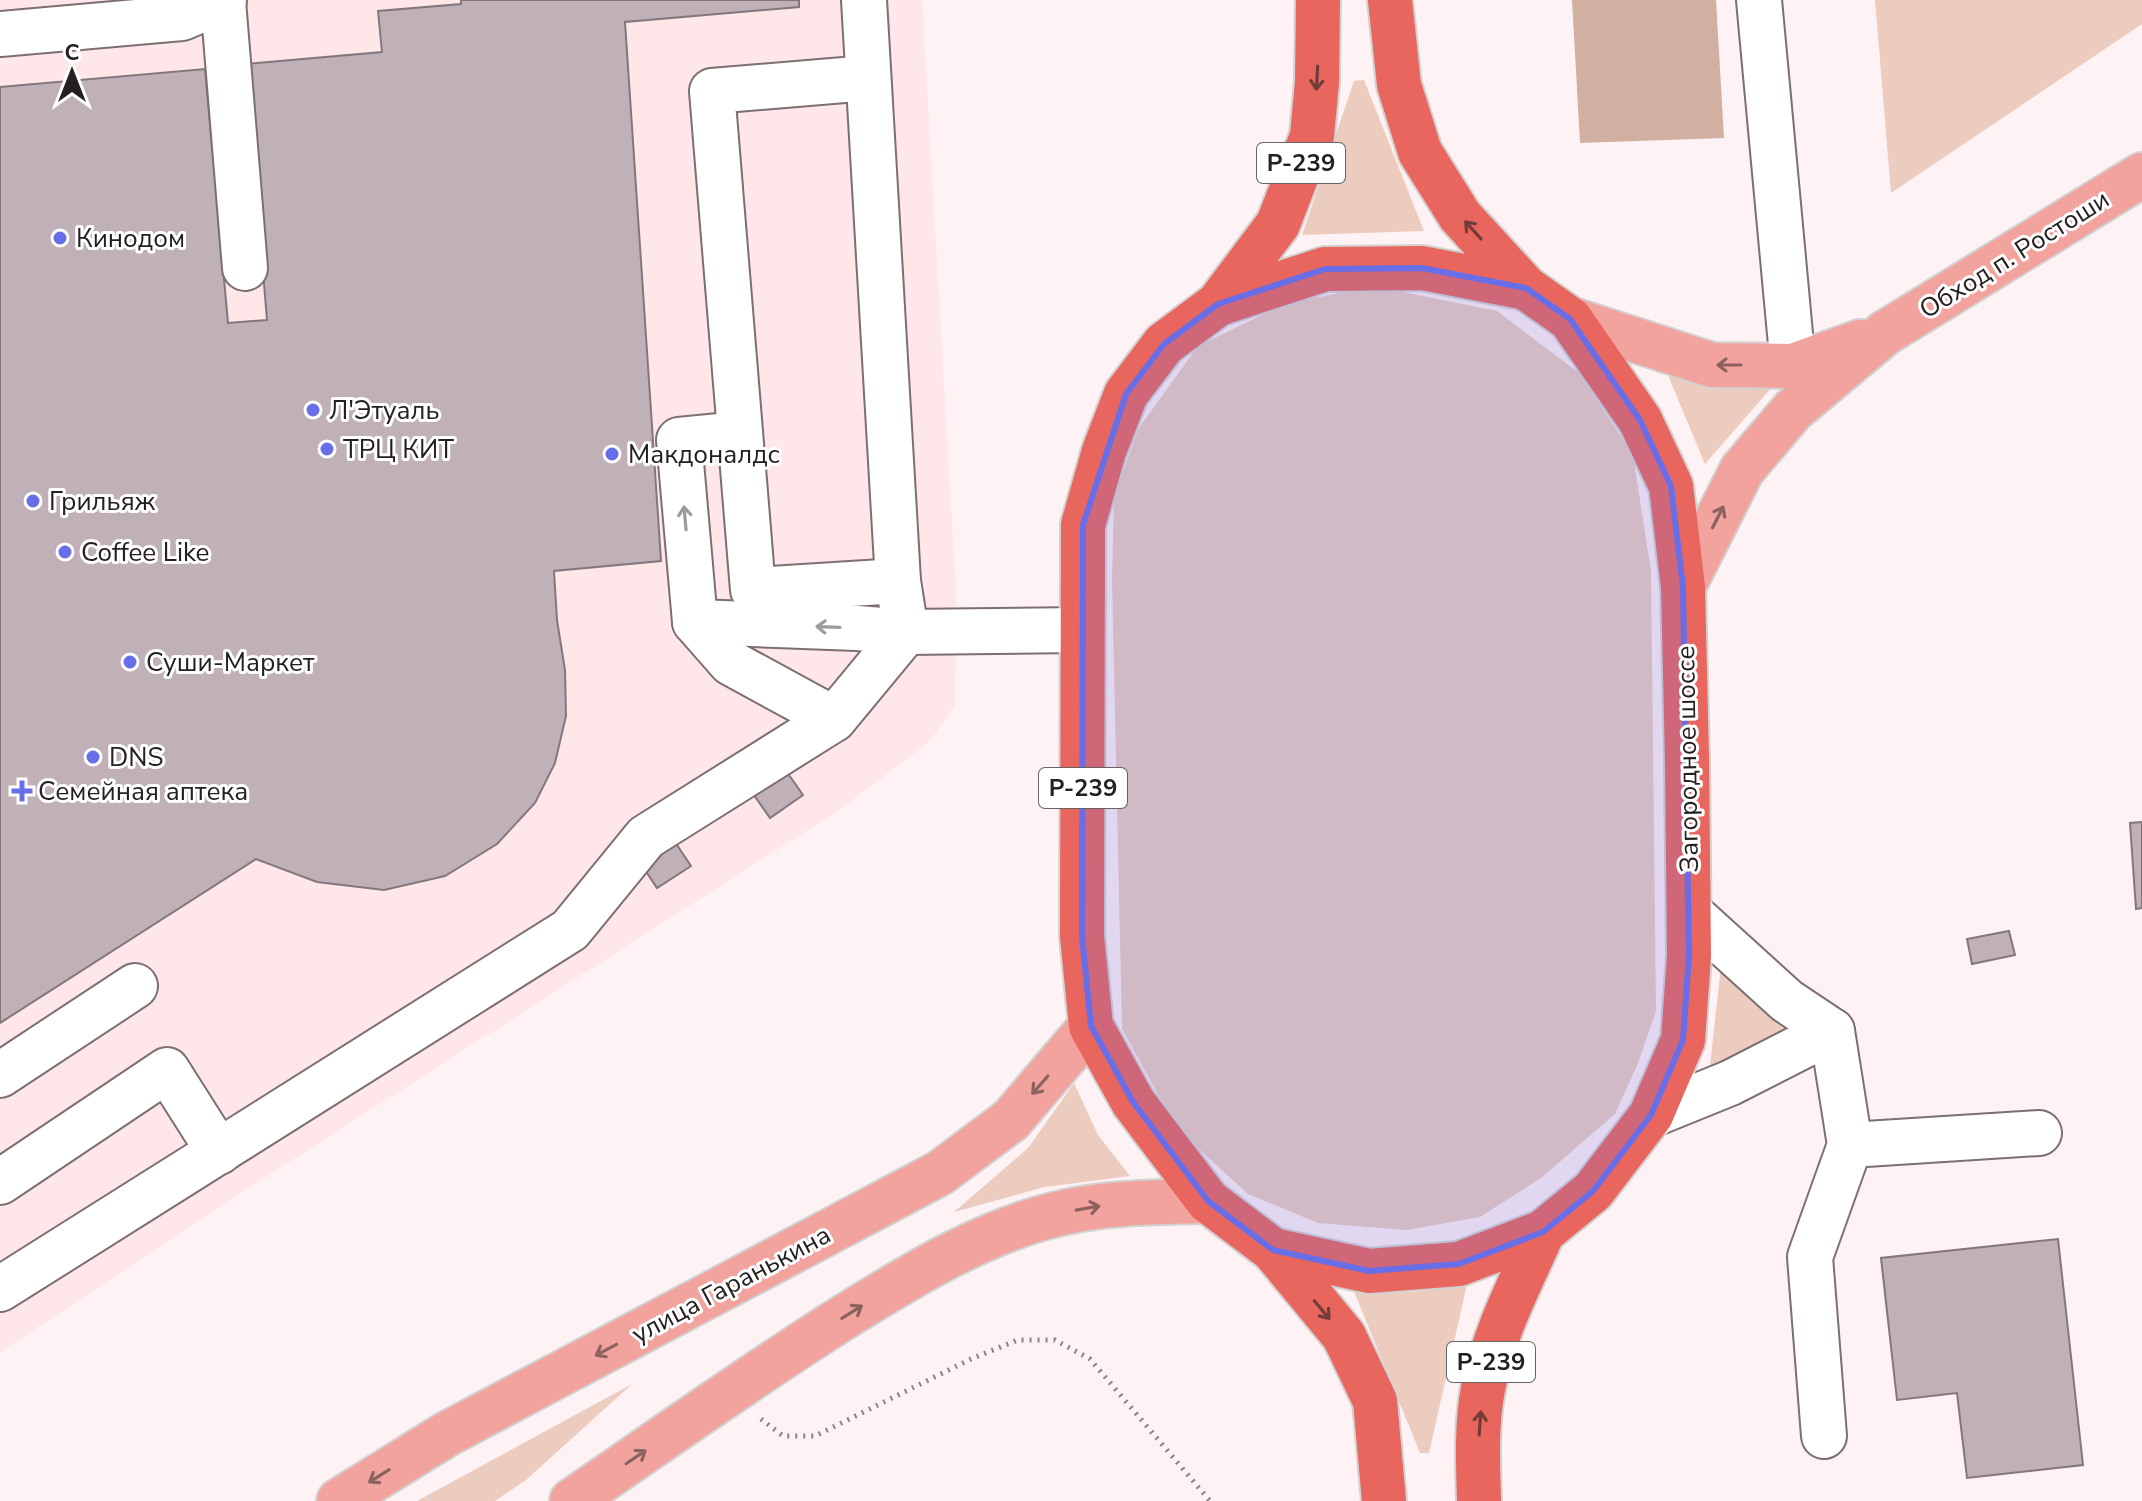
<svg xmlns="http://www.w3.org/2000/svg" width="2142" height="1501" font-family="'Nunito Sans',sans-serif">
	<rect width="100%" height="100%" fill="#fff2f4"/>
	<path fill="#fee6e9" d="M0,0h922l34,594 -1,111 -26,37 -90,68 -561,359 -278,183z"/>
	<g fill="#ecccbf">
		<path d="M1875,0h267v24l-251,169z"/>
		<path d="M1364,80l60,151 -122,4 52,-154z"/>
		<path d="M1374,286l123,25 82,62 54,82 18,116 5,440 -18,52 -23,51 -74,64 -61,39 -73,13 -89,-7 -70,-29 -71,-65 -55,-100 -10,-449 2,-84 25,-68 59,-82 87,-42z"/>
		<path d="M1667,373l105,14 -67,77z"/>
		<path d="M1721,965l81,66 -92,35z"/>
		<path d="M1074,1083l24,52 32,41 -85,11 -91,25 74,-64z"/>
		<path d="M1467,1284l-38,169h-9l-67,-164 60,3z"/>
		<path d="M632,1384l-106,96 -31,21h-78z"/>
	</g>
	<path fill="#d1b0a2" d="M1572,0h144l8,138 -144,5z"/>
	<g fill="#bfb1b7" stroke="#83777c" stroke-width="2">
		<path d="M461,0h338v7l-174,15 36,539 -107,10 3,49 8,50 1,46 -11,47 -20,40 -38,41 -52,32 -61,14 -67,-8 -61,-23 -256,164v-936l205,-18 23,254 39,-3 -21,-256 136,-12 -4,-41 83,-7z"/>
		<path d="M782,765l21,30 -33,23 -21,-30z"/>
		<path d="M2142,822v86l-6,1 -6,-86z"/>
		<path d="M673,839l18,27 -34,22 -18,-27z"/>
		<path d="M2009,931l6,24 -43,9 -5,-25z"/>
		<path d="M2058,1239l25,226 -116,13 -10,-85 -60,7 -16,-142z"/>
	</g>
	<g fill="none" stroke-linecap="round" stroke-linejoin="round">
		<defs>
			<g id="minor">
				<path d="M1759,0l34,366"/>
				<path d="M223,1l22,267"/>
				<path d="M0,34l182,-16 42,-18"/>
				<path d="M868,78l-156,13 41,499 145,-9"/>
				<path d="M740,434l-61,6 16,182 36,41 103,56"/>
				<path d="M695,622l162,6 49,4 175,-2"/>
				<path d="M1690,913l97,88 45,30 18,114 -40,112 14,179"/>
				<path d="M0,1075l135,-89"/>
				<path d="M1651,1115l79,-32 102,-52"/>
				<path d="M1850,1145l189,-12"/>
				<path d="M0,1182l167,-112 52,82"/>
				<path d="M0,1289l570,-359 76,-93 188,-118 72,-87 -8,-51 -34,-581"/>
			</g>
			<g id="major">
				<path d="M1570,319l142,46 81,1 67,-24"/>
				<path d="M1683,587l59,-117 51,-60 92,-77 257,-158"/>
				<path d="M339,1501l108,-67 493,-261 71,-53 80,-94"/>
				<path d="M572,1501c92,-63 183,-128 277,-187 65,-40 133,-82 208,-100 49,-12 100,-12 151,-13"/>
			</g>
			<g id="highway">
				<path d="M1318,0l-1,82 -5,54 -34,88 -60,80 -54,40 -38,50 -22,57 -21,74 -1,411 9,90 42,76 75,99 65,49 71,86 31,65 9,100"/>
				<path d="M1218,304l107,-35 97,-1 104,20"/>
				<path d="M1273,1250l96,21 90,-7 84,-32 50,-41 58,-76 32,-75 6,-84 -2,-196 -4,-173 -12,-101 -31,-66 -70,-101 -44,-31 -66,-72 -40,-64 -21,-67 -9,-85"/>
				<path d="M1479,1501c-1,-37 -3,-76 4,-112 10,-55 38,-107 60,-157"/>
			</g>
		</defs>
		<use href="#minor" stroke="#7d6f71" stroke-width="48"/>
		<use href="#major" stroke="#d3d2d2" stroke-width="48"/>
		<use href="#highway" stroke="#d3d2d2" stroke-width="48"/>
		<path stroke="#8c8384" stroke-width="5" stroke-dasharray="2 6" stroke-linecap="butt" d="M761,1419l22,17h32l156,-77 47,-19h37l35,19 120,142"/>
		<use href="#minor" stroke="#fff" stroke-width="44"/>
		<use href="#major" stroke="#f2a39e" stroke-width="44"/>
		<use href="#highway" stroke="#e9665e" stroke-width="44"/>
	</g>
	<defs><path id="oneway-shaft" d="M-6 0H5M1.5-3L5.5 0L1.5 3" fill="none" stroke-width="1.6" stroke-linecap="round" stroke-linejoin="round" transform="scale(2)"/></defs>
	<g stroke="#733c39">
		<use href="#oneway-shaft" transform="translate(1317 78) rotate(93)"/>
		<use href="#oneway-shaft" transform="translate(1473 230) rotate(-132)"/>
		<use href="#oneway-shaft" transform="translate(1322 1310) rotate(50)"/>
		<use href="#oneway-shaft" transform="translate(1480 1423) rotate(-86)"/>
	</g>
	<g stroke="#8c625f">
		<use href="#oneway-shaft" transform="translate(1729 365) rotate(-180)"/>
		<use href="#oneway-shaft" transform="translate(1718 517) rotate(-63)"/>
		<use href="#oneway-shaft" transform="translate(1040 1085) rotate(131)"/>
		<use href="#oneway-shaft" transform="translate(1088 1208) rotate(-10)"/>
		<use href="#oneway-shaft" transform="translate(852 1312) rotate(-32)"/>
		<use href="#oneway-shaft" transform="translate(606 1350) rotate(152)"/>
		<use href="#oneway-shaft" transform="translate(636 1457) rotate(-34)"/>
		<use href="#oneway-shaft" transform="translate(379 1476) rotate(148)"/>
	</g>
	<g stroke="#9d9b9b">
		<use href="#oneway-shaft" transform="translate(685 518) rotate(-95)"/>
		<use href="#oneway-shaft" transform="translate(828 627) rotate(-178)"/>
	</g>
	<path fill="#676ee7" fill-opacity="0.2" stroke="#676ee7" stroke-width="6" stroke-linejoin="round" d="M1422,268l104,20 44,31 70,101 31,66 12,101 6,369 -6,84 -32,75 -58,76 -50,41 -84,32 -90,7 -96,-21 -65,-49 -75,-99 -42,-76 -9,-90 1,-411 43,-131 38,-50 54,-40 107,-35z"/>
	<g fill="#676ee7" stroke="#fff" stroke-width="3">
		<circle cx="60" cy="238" r="8"/>
		<circle cx="313" cy="410" r="8"/>
		<circle cx="327" cy="449" r="8"/>
		<circle cx="612" cy="454" r="8"/>
		<circle cx="33" cy="501" r="8"/>
		<circle cx="65" cy="552" r="8"/>
		<circle cx="130" cy="662" r="8"/>
		<circle cx="93" cy="757" r="8"/>
		<path d="M18 779h8v8h8v8h-8v8h-8v-8h-8v-8h8z"/>
	</g>
	<g text-anchor="middle" stroke-width="6" stroke-linejoin="round" paint-order="stroke">
		<g fill="#fff" stroke="#666363" stroke-width="2">
			<rect x="1257" y="143" width="88" height="40" rx="6"/>
			<rect x="1039" y="768" width="88" height="40" rx="6"/>
			<rect x="1447" y="1342" width="88" height="40" rx="6"/>
		</g>
		<g font-size="24" font-weight="bold" fill="#252020">
			<text x="1301" y="171">Р-239</text>
			<text x="1083" y="796">Р-239</text>
			<text x="1491" y="1370">Р-239</text>
		</g>
		<g font-size="26" fill="#252020" stroke="#fff" text-anchor="start">
			<text x="76" y="247">Кинодом</text>
			<text x="329" y="419">Л'Этуаль</text>
			<text x="343" y="458">ТРЦ КИТ</text>
			<text x="628" y="463">Макдоналдс</text>
			<text x="49" y="510">Грильяж</text>
			<text x="81" y="561">Coffee Like</text>
			<text x="146" y="671">Суши-Маркет</text>
			<text x="109" y="766">DNS</text>
			<text x="38" y="800">Семейная аптека</text>
		</g>
		<g font-size="26" fill="#252020" stroke="#fff">
			<text transform="translate(2014 254) rotate(-32)" y="9">Обход п. Ростоши</text>
			<text transform="translate(1687 759) rotate(-91)" y="9">Загородное шоссе</text>
			<text transform="translate(731 1284) rotate(-28)" y="9">улица Гаранькина</text>
		</g>
	</g>
	<g transform="translate(72 72)" stroke="#ffffff" stroke-width="6" paint-order="stroke">
	<path d="M0-6L14 30L0 20L-14 30Z" fill="#252020"/>
	<text y="-12" font-size="22" font-weight="bold" text-anchor="middle" fill="#252020">С</text>
	</g>
</svg>
